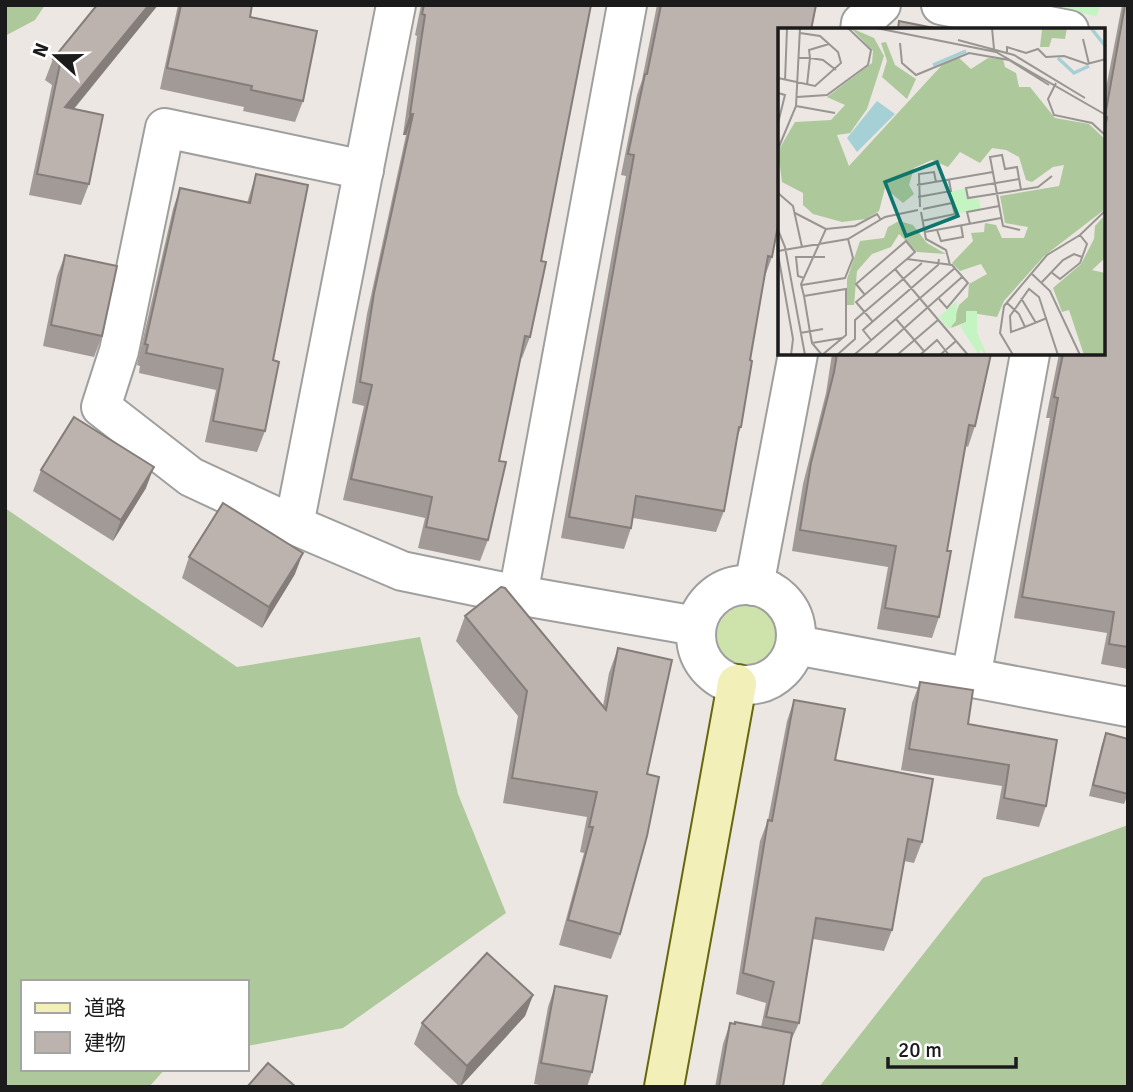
<svg xmlns="http://www.w3.org/2000/svg" width="1133" height="1092" font-family="Signika,'Noto Sans JP',sans-serif">
	<rect width="100%" height="100%" fill="#ece7e2"/>
	<circle fill="#cde3ab" cx="748" cy="636" r="31"/>
	<g fill="#adc89a">
		<path d="M5,5h40l-10,15 -30,16z"/>
		<path d="M5,508l232,159 183,-30 38,157 48,119 -163,115 -96,18v-64h-224v87h142l-16,18h-144z"/>
		<path d="M1128,825v262h-309l164,-209z"/>
	</g>
	<path fill="#c3f4c1" d="M1038,5h62l-3,11z"/>
	<g fill="none" stroke-linecap="round" stroke-linejoin="round">
		<defs>
			<g id="street">
				<path d="M941,5l128,25"/>
				<path d="M860,30l1,-7 20,-18"/>
				<path d="M364,170l-199,-42 -46,223 -18,56 90,70 103,48 108,46 116,24 178,31"/>
				<path d="M294,525l102,-520"/>
				<circle cx="746" cy="635" r="50"/>
				<path d="M754,586l44,-232"/>
				<path d="M518,595l109,-590"/>
				<path d="M796,645l332,62"/>
				<path d="M971,678l59,-324"/>
			</g>
			<path id="secondary" d="M664,1087l73,-403"/>
		</defs>
		<use href="#street" stroke="#9f9f9f" stroke-width="42"/>
		<use href="#secondary" stroke="#67670d" stroke-width="42"/>
		<use href="#street" stroke="#fff" stroke-width="38"/>
		<use href="#secondary" stroke="#f3efb9" stroke-width="38"/>
	</g>
	<g fill="#a29a96">
		<path d="M158,5l-84,104 15,75 -8,21 -52,-10 23,-110 -7,-5 8,-21z"/>
		<path d="M178,5h74l-2,12 53,84 -8,21 -52,-11 1,-4 -84,-18z"/>
		<path d="M421,5h170l-50,256 -11,76 -8,21 -2,-1 -21,104 -11,79 -8,21 -62,-13 7,-30 -82,-18 21,-94 -12,-3 15,-89 39,-179h-3l14,-99 -2,-1z"/>
		<path d="M657,5h159l-36,25 -8,227 -7,19 -15,84 -9,67 -4,11 -13,73 -8,21 -83,-14 -2,10 -7,21 -63,-11 65,-362 -5,-1 16,-80 5,-15z"/>
		<path d="M1122,5h6v664l-27,-5 6,-31 -93,-15 36,-200h-4l13,-64h44v-250z"/>
		<path d="M256,174l17,186 -8,71 -8,21 -52,-10 11,-52 -77,-17 1,-7 -3,-1 36,-156 7,-21 67,15z"/>
		<path d="M65,255l37,81 -8,21 -51,-11 14,-70z"/>
		<path d="M832,354h159l-16,72 -7,21 -2,-1 -19,105 -8,66 -7,21 -55,-9 11,-62 -96,-16 11,-67 23,-91z"/>
		<path d="M41,470l105,18 -33,53 -80,-50z"/>
		<path d="M189,557l106,17 -33,54 -80,-50z"/>
		<path d="M465,616l138,90 6,-33 9,-25 29,126 -27,160 -9,25 -52,-14 25,-92 -4,-1 7,-35 -84,-14 15,-87 -62,-75z"/>
		<path d="M920,682l48,42 89,16 -11,66 -7,21 -43,-8 6,-33 -101,-16 11,-67z"/>
		<path d="M794,700l41,60 87,82 -8,21 -10,-2 -12,69 -8,21 -71,-12 -14,84 -9,20 -7,44h-68l8,-43 7,-21 31,4 5,-24 -30,-9 24,-153 8,-21 19,-99z"/>
		<path d="M1106,733l22,6v55l-4,10 -35,-8 13,-52z"/>
		<path d="M555,986l37,86 -5,15h-36l-17,-3 14,-77z"/>
		<path d="M533,995l-8,21 -65,71 -46,-43 8,-21z"/>
	</g>
	<g fill="#847d7a">
		<path d="M149,5h9l-100,123 7,-21z"/>
		<path d="M410,114h3l-7,21h-3z"/>
		<path d="M154,467l-8,21 -33,53 8,-21z"/>
		<path d="M303,553l-8,21 -33,54 7,-21z"/>
		<path d="M533,995l-8,21 -65,71 7,-21z"/>
	</g>
	<g fill="#bcb3af" stroke="#847d7a" stroke-width="2">
		<path d="M97,5h52l-84,102 38,8 -14,69 -52,-10 23,-110 -7,-5z"/>
		<path d="M181,5h71l-2,12 67,14 -14,70 -52,-11 1,-4 -85,-18z"/>
		<path d="M424,5h167l-50,256 5,1 -16,75 -5,-1 -26,125 7,1 -18,78 -62,-13 6,-30 -81,-18 21,-94 -12,-3 14,-89 39,-179h-3l15,-99 -3,-1z"/>
		<path d="M661,5h155l-5,25h-31v159l-1,5h1v21l-8,42 -4,-1 -18,104 2,1 -11,66h-2l-15,84 -88,-15 -5,32 -62,-11 65,-362 -6,-1 17,-80h2z"/>
		<path d="M1125,5h3v642l-19,-3 5,-32 -92,-15 36,-199 -4,-1 9,-43h40v-215l4,-22 -2,-1z"/>
		<path d="M899,21l45,9h-46z"/>
		<path d="M256,174l52,11 -35,175 6,2 -14,69 -52,-10 10,-52 -77,-16 2,-8 -3,-1 35,-156 70,15z"/>
		<path d="M65,255l52,11 -15,70 -51,-11z"/>
		<path d="M837,354h154l-16,72 -6,-1 -22,126h4l-12,66 -54,-9 11,-62 -96,-16 11,-67 23,-91z"/>
		<path d="M74,417l80,50 -33,53 -80,-50z"/>
		<path d="M223,503l80,50 -34,54 -80,-50z"/>
		<path d="M501,587l4,1 101,122 12,-62 54,12 -25,114 12,3 -12,59 -27,98 -52,-14 25,-93h-4l8,-35 -85,-14 15,-87 -62,-75z"/>
		<path d="M920,682l53,8 -5,34 89,16 -11,66 -42,-8 5,-33 -100,-16z"/>
		<path d="M794,700l51,9 -10,51 98,19 -11,63 -14,-3 -16,91 -76,-12 -17,105 -33,-6 8,-35 -31,-9 25,-153 4,1z"/>
		<path d="M1106,733l22,6v55l-35,-9z"/>
		<path d="M487,953l46,42 -66,71 -45,-43z"/>
		<path d="M555,986l52,10 -15,76 -51,-9z"/>
		<path d="M735,1022l57,11 -9,54h-64l11,-64 5,1z"/>
		<path d="M268,1063l28,24h-49z"/>
	</g>
	<g transform="translate(778 28)">
		<rect width="327" height="327" fill="#ece7e2"/>
		<path d="M73,0l23,10 10,18 -17,53 -17,24 -13,2 12,31 93,-101 16,-8 13,12 17,-11 15,1 2,8 11,6 3,14h11l25,31 34,6 16,15 -1,71 -60,46 -40,45 -7,16 -31,-5v10l-15,6 8,-23 9,-8 1,-13 18,-10 -6,-10 -21,7 -8,-8 21,-22 -2,-8 13,-1 1,-9 11,2 6,13h22l4,-11 -23,-4 -5,-27 59,-10 5,-21 -11,2 -21,15 -6,-2 -7,-23 -13,-7 -14,-2 -12,15 -20,-11 -12,15 -16,-7 -18,8 -5,17 5,9 -11,9 -18,-15 -6,23 -13,8 -24,3 -29,-8 -10,-9v-12l-21,-11 -4,-31 17,-29 36,-2 14,-15 -18,-8 45,-34 1,-12zM289,0l-2,11 -13,-1 -3,9h-9l2,-18zM108,14l9,23 21,14 -9,20 -25,-22 5,-16 -6,-18zM325,189l2,41 -13,12 13,3v82h-21l-15,-45 -7,2 -9,-24 28,-24 13,-25 1,-13zM121,193l14,4 14,18 19,11 -29,-2 -18,-18 -8,13 -19,7 -15,17 -3,34h-7v-26l13,-38 24,-3 4,-11z" fill="#adc89a"/>
		<path d="M188,160l1,11h12l2,10 -25,5 -5,-22zM179,273l-1,20 -7,8 -10,-12zM188,283h11v22l10,22 -7,-6 -1,6 -19,-29 6,-4z" fill="#c3f4c1"/>
		<path d="M99,73l18,13 -38,38 -10,-14z" fill="#a5d1d6"/>
		<path fill="none" stroke="#a5d1d6" stroke-width="3.5" d="M313,0l15,19M280,30l16,15 15,-7M155,37l33,-14"/>
		<path fill="none" stroke="#989592" stroke-width="2" d="M98,0l120,24 110,63M214,0l2,21M305,11l6,25M180,12l56,15 71,43M122,15l2,20 14,12 53,-22 40,7 40,25M229,24v-5l19,6 12,-4 8,8 18,-1 23,8 19,-5M21,30h11l-1,-8 20,-6M0,50l37,8 26,-23 -3,-11 -18,-16 -20,-3M7,53l2,-53M278,55l-8,16 6,16 38,8 14,13M29,57l3,-27 13,2 13,10M0,65l7,2 -7,28M19,69l30,-2 41,-30 3,-15 -23,-22M18,78l39,7M0,121l18,-43 4,-78M241,151l-53,9 2,10 70,-11 14,-11M139,157l76,-13M0,165l15,13 9,41M140,169l33,-6 -2,-11M142,179l-1,-33 15,-2 2,10M143,184l5,27 20,11 4,15M17,185l31,16 -25,55 3,12 6,36 2,11 10,12 24,-20v-46l-42,7M144,193l33,-7 -3,-11 -29,6M192,196l-3,-12 32,-6M48,201l29,-3 22,-12 4,6M0,202l7,17 20,108M159,202l4,11 22,-4 -2,-12M242,202l-17,-4 -13,-69 12,-2 3,14 12,-2 4,23M147,204l76,-14M0,223l70,-12 37,-22 33,-7M0,226l15,85 -2,16M117,241l73,86M273,244l9,7 20,-16 7,-19 -7,-9M253,245l19,18 30,64M26,250l-6,-2 -2,-19h29M264,254l21,-22 11,-6 8,3M24,257l43,-7 8,-20 -5,-19M87,267l-9,-11 50,-43 9,11 -8,7M243,270l15,25M228,274l13,12 6,13 22,-9M118,291l28,32M95,294l-17,-20 51,-43 45,6 16,18 -21,25 -8,-9M247,299l-14,5 -1,-16 19,-27 10,8 19,58M22,305l23,-4M93,312l-8,-10 75,-65 1,-6M34,315l30,-5M59,327l18,-16v-19l67,-57M76,327l101,-87M96,327l88,-78M119,327l41,-35M142,327l17,-15 12,15M162,327l16,-14M235,327l-13,-22 4,-27 43,-51 33,-20 26,-25"/>
		<path fill="#0f766e" fill-opacity="0.15" stroke="#0f766e" stroke-width="3.5" d="M159,134l21,54 -52,20 -21,-54z"/>
		<rect width="327" height="327" fill="none" stroke="#1b1b1b" stroke-width="3.5"/>
	</g>
	<rect width="1133" height="1092" fill="none" stroke="#1b1b1b" stroke-width="14"/>
	<rect x="21" y="980" width="228" height="91" fill="#ffffff" stroke="#a4a4a4" stroke-width="2"/>
	<rect x="35" y="1003" width="35" height="10" fill="#f3efb9" stroke="#a4a4a4" stroke-width="2"/>
	<text x="84" y="1015" font-size="21" fill="#1b1b1b">道路</text>
	<rect x="35" y="1032" width="35" height="21" fill="#bcb3af" stroke="#a4a4a4" stroke-width="2"/>
	<text x="84" y="1050" font-size="21" fill="#1b1b1b">建物</text>
	<g transform="translate(56 56) rotate(291)" stroke="#ffffff" stroke-width="5" paint-order="stroke">
	<path d="M0-5L12 26L0 18L-12 26Z" fill="#1b1b1b"/>
	<text y="-10" font-size="19" font-weight="bold" text-anchor="middle" fill="#1b1b1b">N</text>
	</g>
	<path d="M888 1057v10h128v-10" fill="none" stroke="#1b1b1b" stroke-width="3.5"/>
	<text x="898" y="1057" font-size="21" fill="#1b1b1b" stroke="#ffffff" stroke-width="5" paint-order="stroke">20 m</text>
</svg>
